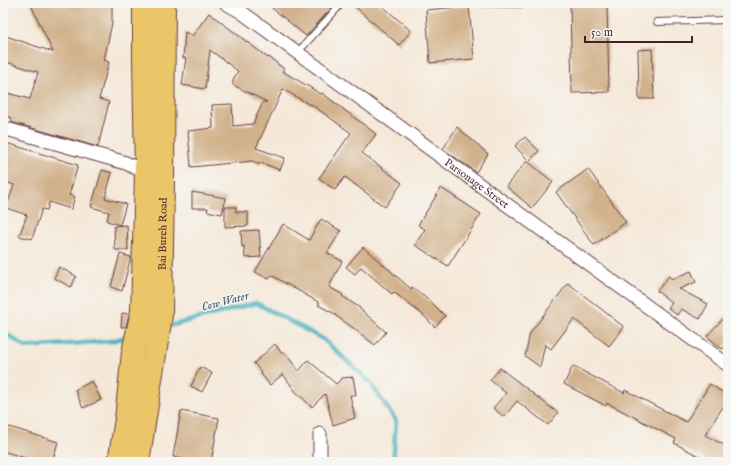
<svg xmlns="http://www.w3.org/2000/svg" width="731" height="465" font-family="'IM FELL English',serif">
	<rect width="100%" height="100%" fill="#f6f6f2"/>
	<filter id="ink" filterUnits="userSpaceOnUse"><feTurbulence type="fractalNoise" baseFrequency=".025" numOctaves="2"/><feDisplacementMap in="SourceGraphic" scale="8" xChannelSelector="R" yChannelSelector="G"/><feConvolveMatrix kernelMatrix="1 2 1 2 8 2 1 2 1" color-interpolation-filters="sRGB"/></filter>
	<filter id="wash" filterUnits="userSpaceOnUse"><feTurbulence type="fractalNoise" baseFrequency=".012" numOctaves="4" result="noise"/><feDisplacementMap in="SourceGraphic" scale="16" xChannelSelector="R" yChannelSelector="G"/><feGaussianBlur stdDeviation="0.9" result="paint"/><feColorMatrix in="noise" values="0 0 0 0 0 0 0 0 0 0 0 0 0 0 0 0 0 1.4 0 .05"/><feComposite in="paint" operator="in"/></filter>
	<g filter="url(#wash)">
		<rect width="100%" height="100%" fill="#f5e8d8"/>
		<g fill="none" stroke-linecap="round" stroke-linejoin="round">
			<g stroke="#43b1be" stroke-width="4.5">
				<path d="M166,327l90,-24 67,36 46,42 27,40 -3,41"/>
				<path d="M3,332l23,15 85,-6 19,-5"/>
			</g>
		</g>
		<g id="blocks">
			<g fill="#d1b18a">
				<path d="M30,3h82v20l-8,37 5,2 -10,37 10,3 -11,45 -87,-25 1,-4 -9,-3v-23l27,7 8,-27 -35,-11v-26l50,17z"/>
				<path d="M266,3h70l-30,33z"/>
				<path d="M351,3h28l32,28 -12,14z"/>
				<path d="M570,3h37l2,89 -37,1z"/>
				<path d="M469,6l5,53 -44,4 -4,-53z"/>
				<path d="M209,13l59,45 1,-1 15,12 -2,2 39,23 1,-1 54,41 -14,19 40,30 -17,24 -40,-30 -10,13 -16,-12 32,-45 -40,-29 -1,1 -27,-16 -27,59 29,10 -5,12 -21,-8v3l-6,-4 -62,6 -3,-36 25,-3 -1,-23 20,-1 1,22 20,-2 10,-22h4l-34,-17v-5l5,-9 -28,-21 -5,39 -23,-4 4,-27h-3l2,-26 7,4z"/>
				<path d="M652,49l2,50h-15l-1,-49z"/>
				<path d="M457,127l31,27 -12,18 -33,-23z"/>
				<path d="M525,137l14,14 -10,10 -14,-15z"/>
				<path d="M3,142l75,23 -9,30 6,2 -4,12 -22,-7 -2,8 -5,-1 -10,30 -13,-3 8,-21 -21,-7 8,-23 -11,-4z"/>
				<path d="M527,161l26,21 -21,26 -26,-22z"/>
				<path d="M588,169l38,53 -32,23 -38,-53z"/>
				<path d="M102,170l10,3 -7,25 21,6 -6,21 -13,-4 2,-9 -18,-5z"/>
				<path d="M441,188l40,26 -33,52 -33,-21 10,-16 -7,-4z"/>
				<path d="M192,192l34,6 -4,16 -15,-3 1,-3h-16z"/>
				<path d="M225,207h11v5h12v14l-23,1z"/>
				<path d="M321,219l20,12 -14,22 15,8 -13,26 14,8 -1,1 18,12v1l26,23 -11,13 -19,-15 -21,-15v-1l-17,-9 2,-2 -49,-28 -2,4 -14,-7 28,-48 26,16z"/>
				<path d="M127,225l1,25h-13l-1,-24z"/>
				<path d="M259,230l2,27 -16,1 -1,-12 -2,1 -1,-16z"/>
				<path d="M363,247l48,42 1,-2 21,17 12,12 -10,11 -11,-11 -30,-24 -2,2 -31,-27 -6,7 -9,-7z"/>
				<path d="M120,254l11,3 -9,34 -11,-4z"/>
				<path d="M59,267l17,9 -5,11 -17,-9z"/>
				<path d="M691,271l5,11 -17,7 29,15 -8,15 -19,-10 -4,6 -9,-7 4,-5 -15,-12 12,-15 3,3z"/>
				<path d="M568,283l56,44 -15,19 -35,-27 -23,30 -6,-5 -5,23 -15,-11 5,-23z"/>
				<path d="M122,313l7,1 -3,13h-5z"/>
				<path d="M728,313v30l-6,6 -15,-13z"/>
				<path d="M275,344l7,10 2,-2 15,19 9,-11 28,24 6,-6 11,-1 3,18h-6l5,23 -22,7 -8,-31 -13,13 -17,-16 -12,-17 -13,11 -9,-11 1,-1 -8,-10z"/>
				<path d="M573,366l51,27 1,-3 61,32 24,-38 18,12v3l-23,36 23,12v15h-18l-36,-19 2,-4 -69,-36 -1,3 -42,-22z"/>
				<path d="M200,367l12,6 -10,19 -11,-6z"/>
				<path d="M500,368l58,45 -10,12 -31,-24 -13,16 -11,-9 13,-15 -16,-13z"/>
				<path d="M92,381l9,19 -18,8 -8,-18z"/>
				<path d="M181,411l38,7 -8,44h-13l-25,-5z"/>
				<path d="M3,425l55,17 -6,20h-14l-35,-11z"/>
			</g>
		</g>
	</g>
	<g filter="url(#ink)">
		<use href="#blocks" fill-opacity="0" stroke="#643d45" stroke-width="1"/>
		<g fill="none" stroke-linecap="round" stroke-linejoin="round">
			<defs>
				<g id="lane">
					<path d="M473,3l47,1"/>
					<path d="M657,22l71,-2"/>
					<path d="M298,52l44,-49"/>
				</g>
				<g id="street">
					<path id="s1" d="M226,3l14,8 488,354"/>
					<path d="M3,128l123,35 20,10"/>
					<path d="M320,434v28"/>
				</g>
				<g id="highway">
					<path d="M119,462l7,-43 7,-67 9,-41 4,-138 -2,-115v-55"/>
					<path id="s2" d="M138,462l23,-146 2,-136 1,-177"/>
				</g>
			</defs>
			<use href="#lane" stroke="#643d45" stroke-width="8"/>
			<use href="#street" stroke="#643d45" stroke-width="15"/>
			<use href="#highway" stroke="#643d45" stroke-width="24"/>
			<use href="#lane" stroke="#fff" stroke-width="6"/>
			<use href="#street" stroke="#fff" stroke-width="13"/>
			<use href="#highway" stroke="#eac669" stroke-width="22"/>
		</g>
	</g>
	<g text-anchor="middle" stroke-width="3" stroke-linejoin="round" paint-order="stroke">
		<g font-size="11" fill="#4a1f2b" stroke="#f6f6f2">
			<text dy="4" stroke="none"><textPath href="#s1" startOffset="309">Parsonage Street</textPath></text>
			<text dy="4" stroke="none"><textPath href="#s2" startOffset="230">Bai Bureh Road</textPath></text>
		</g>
		<g font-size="12" font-style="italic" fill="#475966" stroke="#f6f6f2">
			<text transform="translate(225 301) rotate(-15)" y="4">Cow Water</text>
		</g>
	</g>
	<rect width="731" height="465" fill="none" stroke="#f6f6f2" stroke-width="16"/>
	<path d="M585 36v6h107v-6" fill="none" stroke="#4a1f2b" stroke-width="2"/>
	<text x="591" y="36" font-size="12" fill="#4a1f2b" stroke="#f6f6f2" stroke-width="3" paint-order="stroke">50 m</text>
</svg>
